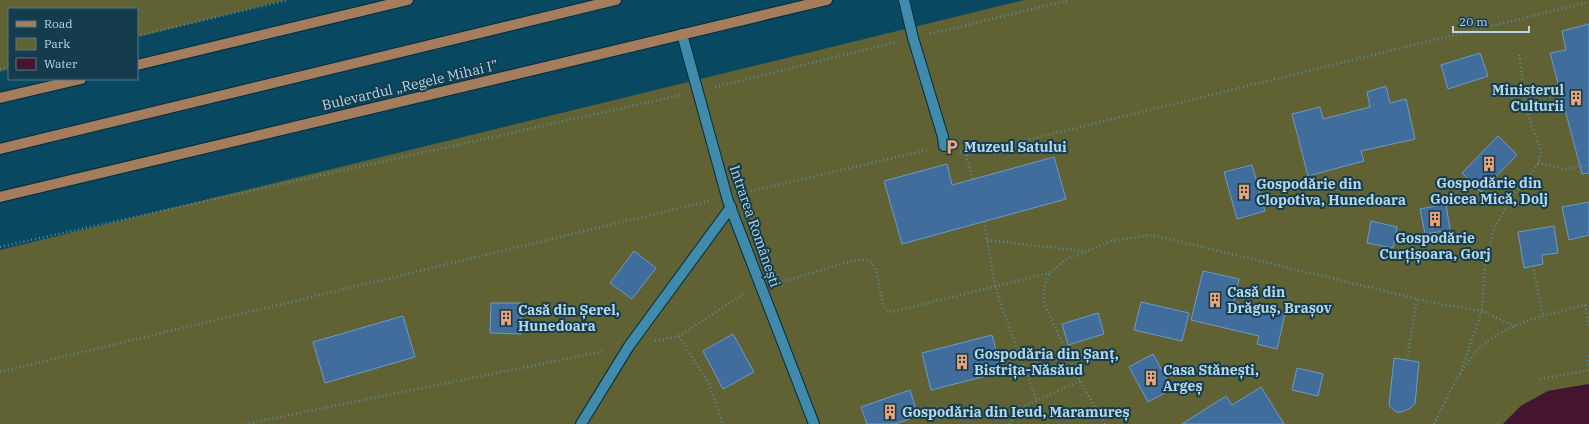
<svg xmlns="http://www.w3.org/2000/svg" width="1589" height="424" font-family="'IBM Plex Serif',serif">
	<rect width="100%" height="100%" fill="#084860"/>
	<g fill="#606233">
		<path d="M0,0h285l-148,37v-28h-128v60l-9,3z"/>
		<path d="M1024,0h565v384l-41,7 -27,15 -18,18h-1503v-174z"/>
	</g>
	<path fill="#45152f" d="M1589,384v40h-86l18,-18 27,-15z"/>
	<g fill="#406d9b" stroke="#6b9acb">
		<path d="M1589,24v149l-7,1 -32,-121 16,-3 -4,-19z"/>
		<path d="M1480,53l8,23 -40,13 -7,-24z"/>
		<path d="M1386,86l4,17 16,-4 9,40 -54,12 3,10 -56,15 -16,-62 28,-7 3,12 47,-12 -3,-15z"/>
		<path d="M1498,136l19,19 -36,37 -19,-19z"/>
		<path d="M1054,157l12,42 -164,45 -18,-63 63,-17 5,21z"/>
		<path d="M1252,165l13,46 -28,8 -13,-47z"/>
		<path d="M1589,202v33l-20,5 -7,-33z"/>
		<path d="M1446,204l4,26 -25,4 -5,-25z"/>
		<path d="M1371,221l26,6 -4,21 -26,-5z"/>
		<path d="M1554,226l4,27 -16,2 1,9 -19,4 -6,-36z"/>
		<path d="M634,251l22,17 -24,31 -22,-16z"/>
		<path d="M1203,271l36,8 -5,23 51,12 -8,35 -20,-5 2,-8 -68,-16z"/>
		<path d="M1141,302l48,11 -7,28 -48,-11z"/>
		<path d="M491,303h30v31l-31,-1z"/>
		<path d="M1098,313l6,21 -36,11 -6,-21z"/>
		<path d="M403,316l12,41 -90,26 -12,-41z"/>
		<path d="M733,334l21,38 -31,17 -20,-38z"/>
		<path d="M992,335l10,37 -71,18 -9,-37z"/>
		<path d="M1153,354l19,35 -24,13 -19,-35z"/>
		<path d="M1394,358l25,4 -4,42 -6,5 -8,3h-5l-7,-6z"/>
		<path d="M1297,368l26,6 -5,22 -26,-6z"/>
		<path d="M1261,387l23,37h-102l44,-28 6,9z"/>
		<path d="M910,390l8,26 -23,8h-28l-6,-17z"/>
	</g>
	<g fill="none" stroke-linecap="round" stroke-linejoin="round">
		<defs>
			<g id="service">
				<path d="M904,0l9,38 30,99 1,9"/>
				<path d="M682,34l46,167 86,223"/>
			</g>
			<path id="pedestrian" d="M581,424l48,-78 102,-139"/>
			<g id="primary">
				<path d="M137,65l271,-65"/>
				<path d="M0,98l81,-19"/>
				<path d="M0,149l616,-149"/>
				<path d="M0,197l827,-197"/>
			</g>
		</defs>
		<use href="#service" stroke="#022c3d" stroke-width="12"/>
		<use href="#pedestrian" stroke="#022c3d" stroke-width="12"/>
		<use href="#primary" stroke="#022c3d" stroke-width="12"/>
		<g stroke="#598ba0" stroke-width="2.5" stroke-dasharray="1 3" stroke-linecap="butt">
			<path d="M930,34l140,-34"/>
			<path d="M137,36l152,-36"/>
			<path d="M0,69l9,-2"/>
			<path d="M715,87l181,-45"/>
			<path d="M960,152l6,3 623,-153"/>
			<path d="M966,155l7,25"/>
			<path d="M1538,163l28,6 23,-4"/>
			<path d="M743,193l184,-43"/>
			<path d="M984,222l11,64 10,30 32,85"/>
			<path d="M987,240l96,11"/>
			<path d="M0,247l681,-152"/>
			<path d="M1533,266l10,51"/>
			<path d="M778,283l74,-22 15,-1 5,3 4,7 7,35 3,5 5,2 159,-39"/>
			<path d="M1585,305l4,20"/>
			<path d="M679,336l30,48 14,40"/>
			<path d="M655,341l24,-5 66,-43"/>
			<path d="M1589,356l-1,2 1,7"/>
			<path d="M1407,360l10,-61"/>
			<path d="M0,372l709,-171"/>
			<path d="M1460,374l22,-63 3,-45 9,-37 17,-31 22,-27 5,-8 3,-11 -2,-8 -10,-26 -4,-15 -6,-50"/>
			<path d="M1540,379l49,-9"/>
			<path d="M245,424l360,-73"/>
			<path d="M1009,424l15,-18 56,-25"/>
			<path d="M1105,424l-25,-43 -36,-78v-15l6,-15 15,-13 46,-19 41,-6 283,68 47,8 33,15"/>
			<path d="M1434,424c13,-26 25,-55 46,-76 28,-27 72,-34 109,-44"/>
		</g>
		<use href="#service" stroke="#408aac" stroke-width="10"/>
		<use href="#pedestrian" stroke="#408aac" stroke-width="10"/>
		<use href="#primary" stroke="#a37d5c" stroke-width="10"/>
	</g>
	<defs>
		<symbol id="building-bare" viewBox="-9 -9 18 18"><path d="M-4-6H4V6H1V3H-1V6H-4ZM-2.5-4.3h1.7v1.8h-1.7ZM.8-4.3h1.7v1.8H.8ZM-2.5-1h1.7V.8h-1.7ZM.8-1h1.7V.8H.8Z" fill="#efa377" stroke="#143c4d" stroke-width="2.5" paint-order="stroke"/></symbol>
		<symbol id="parking-bare" viewBox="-9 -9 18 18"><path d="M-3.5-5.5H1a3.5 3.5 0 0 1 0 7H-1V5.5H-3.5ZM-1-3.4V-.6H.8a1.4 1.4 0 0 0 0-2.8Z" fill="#efa377" stroke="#143c4d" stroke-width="2.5" paint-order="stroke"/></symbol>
	</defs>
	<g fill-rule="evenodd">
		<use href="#building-bare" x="1565" y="87" width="22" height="22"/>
		<use href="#parking-bare" x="941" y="136" width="22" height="22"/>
		<use href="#building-bare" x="1478" y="153" width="22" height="22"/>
		<use href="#building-bare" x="1233" y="181" width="22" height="22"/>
		<use href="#building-bare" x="1424" y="208" width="22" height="22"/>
		<use href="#building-bare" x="1204" y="289" width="22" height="22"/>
		<use href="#building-bare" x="495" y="307" width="22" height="22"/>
		<use href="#building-bare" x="951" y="351" width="22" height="22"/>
		<use href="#building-bare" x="1140" y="367" width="22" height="22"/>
		<use href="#building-bare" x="879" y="401" width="22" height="22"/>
	</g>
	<g text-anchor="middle" stroke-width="4" stroke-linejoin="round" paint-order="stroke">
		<g font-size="14" fill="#b5d7e9" stroke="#143c4d">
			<text transform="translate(410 85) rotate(-13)" y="5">Bulevardul „Regele Mihai I”</text>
			<text transform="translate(755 226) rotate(71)" y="5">Intrarea Românești</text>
		</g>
		<g font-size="14" font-weight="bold" fill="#b5d7e9" stroke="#143c4d" text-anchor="start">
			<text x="1564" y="95" text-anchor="end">Ministerul<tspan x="1564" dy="16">Culturii</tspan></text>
			<text x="964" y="152">Muzeul Satului</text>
			<text x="1489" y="188" text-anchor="middle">Gospodărie din<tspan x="1489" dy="16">Goicea Mică, Dolj</tspan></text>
			<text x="1256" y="189">Gospodărie din<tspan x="1256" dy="16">Clopotiva, Hunedoara</tspan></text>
			<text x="1435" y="243" text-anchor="middle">Gospodărie<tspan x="1435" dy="16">Curțișoara, Gorj</tspan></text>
			<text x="1227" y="297">Casă din<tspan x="1227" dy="16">Drăguș, Brașov</tspan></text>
			<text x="518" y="315">Casă din Șerel,<tspan x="518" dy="16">Hunedoara</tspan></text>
			<text x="974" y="359">Gospodăria din Șanț,<tspan x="974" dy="16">Bistrița-Năsăud</tspan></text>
			<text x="1163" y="375">Casa Stănești,<tspan x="1163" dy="16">Argeș</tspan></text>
			<text x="902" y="417">Gospodăria din Ieud, Maramureș</text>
		</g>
	</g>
	<rect x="8" y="8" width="130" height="72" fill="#143c4d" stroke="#547a8b"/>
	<rect x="16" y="21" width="20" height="6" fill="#a37d5c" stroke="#547a8b"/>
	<text x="44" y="28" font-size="12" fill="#b5d7e9">Road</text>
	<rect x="16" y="38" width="20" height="12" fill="#606233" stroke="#547a8b"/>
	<text x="44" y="48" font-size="12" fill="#b5d7e9">Park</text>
	<rect x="16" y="58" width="20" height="12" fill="#45152f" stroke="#547a8b"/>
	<text x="44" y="68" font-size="12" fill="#b5d7e9">Water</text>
	<path d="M1453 26v6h76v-6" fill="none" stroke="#b5d7e9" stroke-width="2"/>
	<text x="1459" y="26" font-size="12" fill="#b5d7e9" stroke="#143c4d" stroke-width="3" paint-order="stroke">20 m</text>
</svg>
